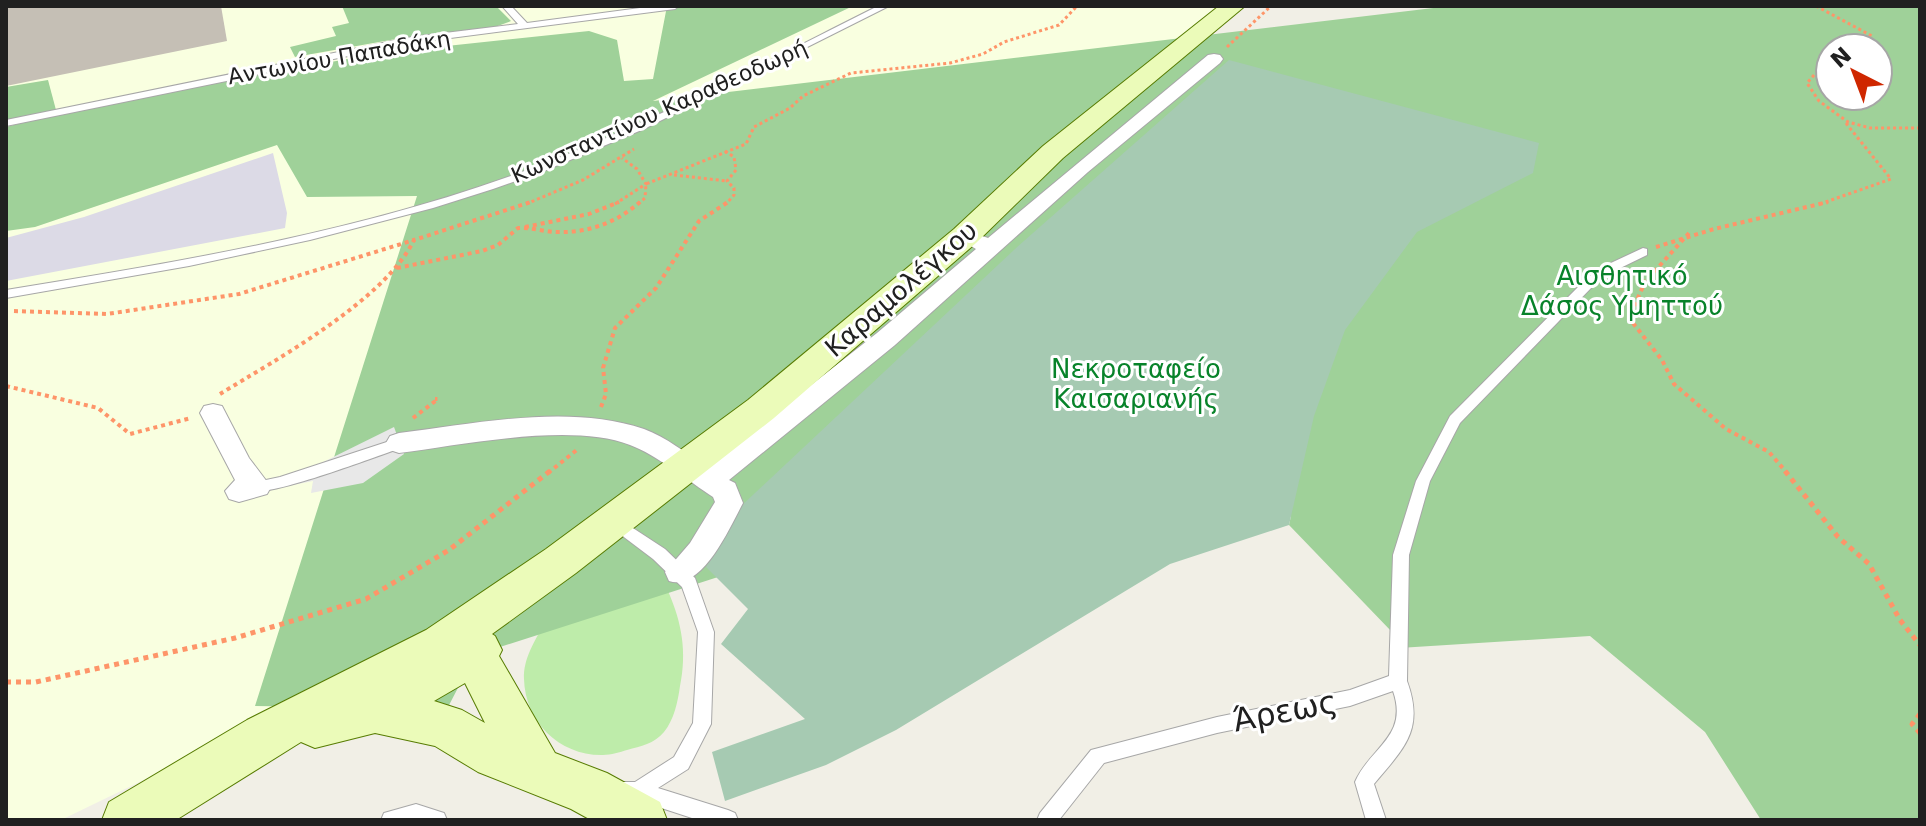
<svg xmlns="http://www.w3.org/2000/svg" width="1926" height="826" font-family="'DejaVu Sans',sans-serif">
	<rect width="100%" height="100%" fill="#f1efe6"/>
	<path fill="#f9ffe0" d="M6,6h1221l-799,636 -367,178h-55z"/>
	<path fill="#beecaa" d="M668,591c14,32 19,61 12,95 -2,15 -6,34 -16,46 -10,12 -23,14 -37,18 -7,2 -16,5 -24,5 -43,1 -78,-33 -79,-76 -1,-20 11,-39 21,-56z"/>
	<g fill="#9fd199" fill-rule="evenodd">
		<path d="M342,6h154l15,15 -16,6 -99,12 -101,18 -5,-10 46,-11 -4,-9 17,-4z"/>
		<path d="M667,6h186l-200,95 797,-95h470v814h-159l-56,-88 -115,-96 -191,12 -7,-16 -103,-107 2,-9 -18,-3 -325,-10 -473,152 -28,54 -192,-3 162,-510 -110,1 -30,-52 -242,82 -29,4v-104l84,-22 291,-52 208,-22 28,9 7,41 29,-2zM1830,48h48v48h-48z"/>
		<path d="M48,80l8,30 -50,11v-34z"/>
	</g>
	<path fill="#a6cab2" d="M1229,60l310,83 -6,30 -116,59 -72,98 -31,86 -25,109 -119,39 -274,166 -70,35 -101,36 -13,-49 93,-33 -84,-75 27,-35 -42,-42 32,-58 277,-260z"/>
	<path fill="#e8e8e8" d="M394,427l10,27 -41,29 -52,10 2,-12 -75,15 69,-26z"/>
	<path fill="#dcdae6" d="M273,153l14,60 -2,15 -279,53v-43l78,-21z"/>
	<path fill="#c5bfb5" d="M6,6h215l6,35 -221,45z"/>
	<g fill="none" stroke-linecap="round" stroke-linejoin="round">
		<defs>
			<g id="lane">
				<path d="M502,6h9l16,17 128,-17h24l-4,3 -263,34 -406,83v-6l406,-83 106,-13z"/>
				<path d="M878,6h11l-245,123 -100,42 -51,18 -60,19 -123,32 -121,26 -183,32v-8c179,-29 361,-59 532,-124 117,-45 228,-104 340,-160z"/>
				<path d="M1643,248l4,1v6l-41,20 -13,11 -133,137 -30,58 -21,74 -2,126c18,49 -3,67 -33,103l12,36h-20l-11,-38c15,-35 54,-45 38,-91l-43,15 -133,27 -113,30 -45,57h-22l3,-7 51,-63 126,-33 133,-27 39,-14 4,-121 23,-74 34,-65 135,-136 13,-11z"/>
				<path d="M399,438l5,1 2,4 -2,4c-27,9 -131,49 -152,44l-2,-4 2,-4 28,-6z"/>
				<path d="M613,515l52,34 30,29 19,54 -3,92 -23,45 -30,19 70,22 7,3 3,7h-40l-61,-20h-16l-7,-3 -3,-6 3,-6 7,-3h14l39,-25 19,-34 5,-91 -16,-45 -29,-28 -45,-34 -3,-4 3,-4z"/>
				<path d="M416,804l28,9 3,7h-66l3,-7z"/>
			</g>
			<g id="street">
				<path d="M1214,54l6,1 3,4 -3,4 -132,109 -193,173 -166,135 6,3 8,20c-13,24 -41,89 -74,78l-4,-9 25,-29 25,-41 -2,-5c-23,-15 -58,-43 -83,-52 -59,-23 -168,0 -231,8l-9,-3 -4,-7 4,-7 9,-3c78,-9 168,-30 245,-4 22,8 43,25 63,38l170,-134 99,-84 -22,-13 3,-5 8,-1 23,8 220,-183z"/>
				<path d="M213,404l9,2 27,52 22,29 -4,7 -28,8 -10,-3 -4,-8 10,-11 -35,-67 4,-7z"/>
			</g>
			<path id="secondary" d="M1219,6h26l-182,152 -87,85 -202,175 -198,155 -84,61 3,2 7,14 -3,6 56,97 52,20 53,29 7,18h-76l-20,-11 -93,-37 -43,-26 -60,-13 -60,15 -14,-6 -125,78h-74l7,-18 138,-82 179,-90 120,-81 202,-149 206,-171 89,-83zM465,683l20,40 -23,-13 -28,-9z"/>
		</defs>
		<use href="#lane" stroke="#a7a7a7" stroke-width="2"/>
		<use href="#street" stroke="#a7a7a7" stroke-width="2"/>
		<use href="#secondary" stroke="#577c02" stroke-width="2"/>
		<g stroke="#fe9569" stroke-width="3" stroke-dasharray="3 3" stroke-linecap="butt">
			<path d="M1816,6l56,30 -5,7 -11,5"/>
			<path d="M1227,47l44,-41"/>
			<path d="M1830,57l-23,26 12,18 29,21 22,6h50"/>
			<path d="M725,151l9,6 2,13 -9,11 7,7v7l-8,9"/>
			<path d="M674,175l53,6"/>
			<path d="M526,204l57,-24 51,-31"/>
			<path d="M615,204l31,-20 -9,-15 -15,-11"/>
			<path d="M638,204l7,-6 1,-14 100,-40 8,-17 36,-19 13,-12 48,-23 99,-10 33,-9 21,-12 55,-17 18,-19"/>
			<path d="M1820,204l71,-25 -46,-57"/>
		</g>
		<g stroke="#fe9569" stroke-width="4" stroke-dasharray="4 4" stroke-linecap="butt">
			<path d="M525,227l64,-13 30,-12"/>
			<path d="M1689,233l-44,49 -16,36 33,42 12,24 52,45 43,23 18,21"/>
			<path d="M1656,247l58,-18 114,-27"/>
			<path d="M397,268l85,-17 16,-6 20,-17c13,-1 26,4 39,4 31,1 59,-9 83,-30"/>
			<path d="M14,311l93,3 132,-20 175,-54"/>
			<path d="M6,386l92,22 32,26 61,-16"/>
			<path d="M220,394c57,-35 165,-94 194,-154l117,-38"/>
			<path d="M601,407l5,-13 -3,-26 12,-40 41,-40 43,-67 29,-19"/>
			<path d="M413,418l25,-19h-3"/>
			<path d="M548,473l30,-24"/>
		</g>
		<g stroke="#fe9569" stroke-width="5" stroke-dasharray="5 5" stroke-linecap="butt">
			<path d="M1785,471l53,66 31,27 31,56 20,25"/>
			<path d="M6,682h30l199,-44 131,-39 83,-49 101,-79"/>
			<path d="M1920,714l-8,10 8,9"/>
		</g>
		<use href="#lane" fill="#fff" fill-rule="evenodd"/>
		<use href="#street" fill="#fff" fill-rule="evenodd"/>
		<use href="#secondary" fill="#ebfbb9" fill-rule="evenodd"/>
	</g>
	<g text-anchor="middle" stroke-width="6" stroke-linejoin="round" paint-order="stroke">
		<g font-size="22" fill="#202020" stroke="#fff">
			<text transform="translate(339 57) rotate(-10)" y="8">Αντωνίου Παπαδάκη</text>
			<text transform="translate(659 111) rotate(-24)" y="8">Κωνσταντίνου Καραθεοδωρή</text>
		</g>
		<g font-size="26" fill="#08832a" stroke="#fff">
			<text x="1622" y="285">Αισθητικό<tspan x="1622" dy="30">Δάσος Υμηττού</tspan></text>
			<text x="1136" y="378">Νεκροταφείο<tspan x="1136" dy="30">Καισαριανής</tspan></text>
		</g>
		<g font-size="26" fill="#202020" stroke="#fff">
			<text transform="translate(901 289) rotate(-41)" y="9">Καραμολέγκου</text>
		</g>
		<g font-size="32" fill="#202020" stroke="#fff">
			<text transform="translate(1285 711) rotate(-11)" y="11">Άρεως</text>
		</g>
	</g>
	<rect width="1926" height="826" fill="none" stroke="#202020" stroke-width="16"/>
	<g transform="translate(1854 72) rotate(318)"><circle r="38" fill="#ffffff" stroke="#a6a6a6" stroke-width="2"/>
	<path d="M0-6L14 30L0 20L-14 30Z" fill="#cf2700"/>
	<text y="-12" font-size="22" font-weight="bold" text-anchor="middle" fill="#202020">N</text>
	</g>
</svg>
